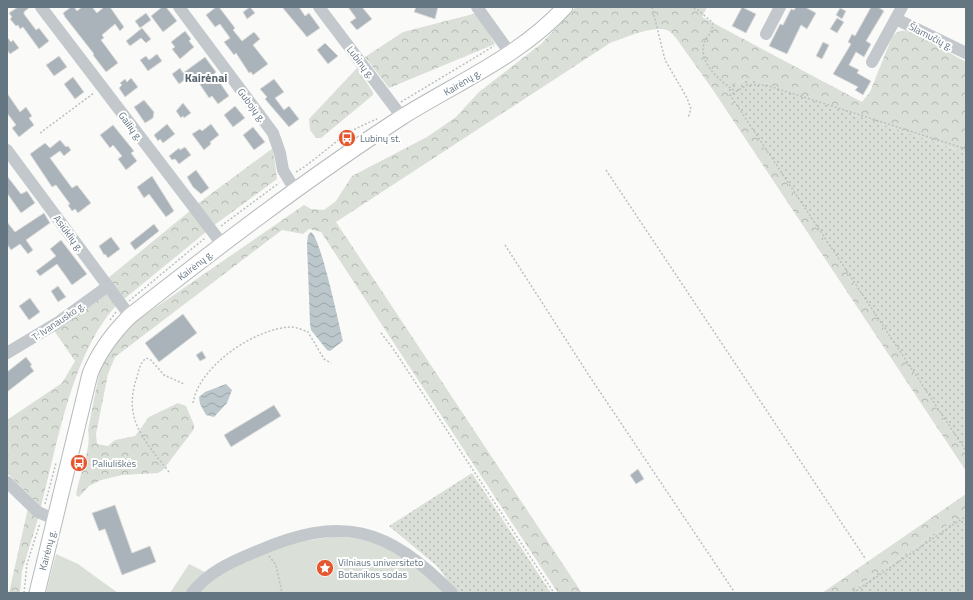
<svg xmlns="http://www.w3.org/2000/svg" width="973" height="600" font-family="'Titillium Web',sans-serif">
	<defs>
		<pattern id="grass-dots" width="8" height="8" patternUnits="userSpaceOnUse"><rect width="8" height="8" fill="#dadfd7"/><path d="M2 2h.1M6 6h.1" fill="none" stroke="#b4b9b4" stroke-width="1.8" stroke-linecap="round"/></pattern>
		<pattern id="forest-crowns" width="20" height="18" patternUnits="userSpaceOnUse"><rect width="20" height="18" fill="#dadfd7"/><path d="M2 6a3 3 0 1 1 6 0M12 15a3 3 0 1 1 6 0" fill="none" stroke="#b4b9b4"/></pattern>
		<pattern id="water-waves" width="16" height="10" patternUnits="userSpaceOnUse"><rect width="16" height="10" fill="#bbc7cb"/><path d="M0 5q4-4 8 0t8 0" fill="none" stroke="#9ca6aa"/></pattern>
	</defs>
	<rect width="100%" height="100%" fill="#fafaf8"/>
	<g fill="url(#grass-dots)">
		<path d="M749,78l217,75v300l-241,-364z"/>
		<path d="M472,473l79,120h-94l-20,-27 -48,-40z"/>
		<path d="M966,512v81h-118z"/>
	</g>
	<g fill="url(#forest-crowns)">
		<path d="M576,7h131l-5,10 160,85 8,-10 22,-55c4,-4 7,-7 13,-6 15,3 46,23 61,31v91l-217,-75 -24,11 241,364v18l-253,-381 -37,-52c-2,-2 -4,-5 -7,-7 -14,-7 -44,7 -59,12l-274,179 246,371h-24l-237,-361 -12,-3 -6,5 -21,-4 -167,127 -7,17 -12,60 1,10 11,2 7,-6 20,-4 14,-19 29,-14 8,3 8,19v4l-31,41 -5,3 -36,2 -21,5 -12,6 -10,11 -3,-2c3,-20 16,-46 12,-65l12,-61 16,-26 20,-22 168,-116 7,4 13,1 12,-9 16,-25 75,-39 29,-20 23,-25 62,-48z"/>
		<path d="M477,13l18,31 -106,44 -24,-31 38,-25z"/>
		<path d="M357,68l16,24v3l-52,43h-5l-6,-8 -1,-11z"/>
		<path d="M273,148l4,31 -64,47 -17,-21z"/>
		<path d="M190,211l16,21 -83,68 -15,-22z"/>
		<path d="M106,294l10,12c-44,47 -59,140 -75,201l-34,-34v-53l55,-37 13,-22 -22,-32z"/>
		<path d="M966,494v18l-118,81h-26z"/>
		<path d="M28,508l10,11 -16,52 -2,22h-11z"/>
	</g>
	<g fill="#dadfd7">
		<path d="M332,537c16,0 32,2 48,7 26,8 47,32 67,49h-277l19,-29 24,12 31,-16 52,-18z"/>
		<path d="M56,554l22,10 40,29h-72z"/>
	</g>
	<g fill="url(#water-waves)">
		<path d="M311,232c10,6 28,93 32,109l-13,10 -3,-1 -16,-20 -1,-6 -3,-80 1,-9z"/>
		<path d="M226,384l6,6 -5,13 -13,14 -8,-2 -6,-11 -1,-7 6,-5z"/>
	</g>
	<g fill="#aab3b9" stroke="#dcdcda">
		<path d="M18,7h12l-6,5v2l12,16 3,-2 10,13 -10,8 -16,-22 -3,2 -2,-4 -2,1 -6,-7 2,-2 -3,-4z"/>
		<path d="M71,7h3l3,4 5,-4h10l5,6 7,-6h6l14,20 -4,4 -5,-7 -13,11 2,3 -3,2 17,23 -12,9 -13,-17 1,-1 -29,-37 -2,-4z"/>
		<path d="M162,7h4l11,14 -14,11 -12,-16z"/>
		<path d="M216,7h3l16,21 -2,2 9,11 12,-9 6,7 -7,6 15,19 -15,11 -2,-3 -2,1 -13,-20 -2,2 -10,-13 6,-4 -10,-14 -5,3 -9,-12z"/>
		<path d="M250,7l5,6 -8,6 -4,-7z"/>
		<path d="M282,7h17l6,9 4,-3 11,15 -13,9z"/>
		<path d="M348,7h14l10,12 -15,11 -7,-8 6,-4z"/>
		<path d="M416,7h22l-3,12 -21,-7z"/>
		<path d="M742,7l14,7 -10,19 -14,-7z"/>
		<path d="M796,7h9l11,6 -9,16 -6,-4 -14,29 -18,-8 11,-22 3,1 8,-16 3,1z"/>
		<path d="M871,7h7l6,4 -18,30 5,3 -7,13 -8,-5 -7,13 10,5 -2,3 14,8 -8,14 -8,-5 3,-3 -25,-13 18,-30 -3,-2 4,-8 3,2z"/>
		<path d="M840,8l6,3 -4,8 -6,-4z"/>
		<path d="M146,13l5,7 -11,8 -5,-7z"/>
		<path d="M837,18l7,4 -7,11 -7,-4z"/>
		<path d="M142,28l9,11 -5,4 -5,-5 -11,8 -4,-5z"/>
		<path d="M185,31l6,8 -2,2 5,6 -14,12 -8,-10 3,-2 -4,-5z"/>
		<path d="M7,37l4,5 2,-2 6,8 -9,6 -3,-4z"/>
		<path d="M823,42l6,3 -7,14 -6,-3z"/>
		<path d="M325,43l13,13 -10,8 -11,-14z"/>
		<path d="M157,54l5,7 -14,10 -8,-11 6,-4 3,4z"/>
		<path d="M59,56l8,11 -13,9 -8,-11z"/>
		<path d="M205,57l11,15 -2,2 15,22 -11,8 -6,-8 -3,2 -16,-24 -14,10 -7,-10 8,-6 3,5z"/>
		<path d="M73,77l11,15 -9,7 -11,-15z"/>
		<path d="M131,78l7,9 -13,10 -6,-9 3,-3 -2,-2 5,-4 2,3z"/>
		<path d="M274,79l10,13 -9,6 9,12 5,-4 10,13 -10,8 -24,-28 2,-2 -7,-8z"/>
		<path d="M7,93l13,19 6,-5 6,9 -3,2 5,7 -15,12 -7,-9 4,-3 -9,-12z"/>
		<path d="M144,100l10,12 -1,6 -8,5 -11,-16z"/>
		<path d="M183,103l8,10 -7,5 -1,-2 -2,2 -5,-7z"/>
		<path d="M235,106l10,12 -12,9 -9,-12z"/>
		<path d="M167,124l8,10 -12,9 -3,-4 -2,2 -4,-6z"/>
		<path d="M211,124l8,11 -9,7 1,2 -7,6 -12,-16 8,-5 2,2z"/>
		<path d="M113,125l21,26 -3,2 6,8 -11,9 -8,-11 4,-3 -9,-11 -3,3 -10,-13z"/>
		<path d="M253,127l12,15 -11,8 -11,-15z"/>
		<path d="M60,140l6,7 2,-1 3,4 -7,6 -4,-5 -10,7 22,30 5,-3 14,18 -13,10 -3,-4 -3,2 -4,-6 2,-1 -14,-19 -4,2 -22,-33 15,-11 5,5z"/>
		<path d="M185,147l6,8 -12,9 -4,-5 -3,1 -3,-4 10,-8 1,2z"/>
		<path d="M196,170l13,18 -8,6 -8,-7 -6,-10z"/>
		<path d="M7,176l14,18 6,-3 8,12 -14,10 -14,-20z"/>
		<path d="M152,176l22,35 -8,6 -17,-23 -5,4 -7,-11z"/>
		<path d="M44,213l6,10 -24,17 7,10 -5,4 -8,-10 -9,6 -4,-6v-22l8,10z"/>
		<path d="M154,224l5,7 -24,19 -5,-7z"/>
		<path d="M111,237l9,12 -12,9 -3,-4 -1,1 -5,-9z"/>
		<path d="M61,240l26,34 -15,11 -15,-21 -17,12 -4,-5 20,-15 -6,-7z"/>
		<path d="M58,286l8,11 -8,5 -7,-11z"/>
		<path d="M30,298l10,14 -11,8 -10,-14z"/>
		<path d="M183,314l14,19 -38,29 -14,-19z"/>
		<path d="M202,351l4,7 -6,3 -4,-6z"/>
		<path d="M26,357l6,8 -2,1 4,5 -27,21v-20z"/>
		<path d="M274,405l7,11 -50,31 -7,-12z"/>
		<path d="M638,469l6,10 -8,5 -6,-9z"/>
		<path d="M115,505l17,48 18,-7 6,16 -34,13 -17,-46 -6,2 -7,-18z"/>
	</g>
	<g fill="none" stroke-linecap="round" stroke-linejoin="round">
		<defs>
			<path id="major" d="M37,593l53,-219c9,-23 23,-41 40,-58 89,-70 178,-138 272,-199 56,-35 118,-61 163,-110"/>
		</defs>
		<use href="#major" stroke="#b5babe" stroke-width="17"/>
		<g stroke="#bbbfc2" stroke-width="1.5" stroke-dasharray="2 2" stroke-linecap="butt">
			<path d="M652,7l13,53 22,38 4,11 -3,9"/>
			<path d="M674,7h14"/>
			<path d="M690,7l8,3 15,13c-2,13 -5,11 -9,20 -6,20 17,39 31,48"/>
			<path d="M401,102l93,-56"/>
			<path d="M40,133l54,-40"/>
			<path d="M966,149l-200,-64h-19l-17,10 236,356"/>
			<path d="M606,170l259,388"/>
			<path d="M296,172c17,-10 31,-24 48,-36 10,-7 21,-12 33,-17"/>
			<path d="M221,226l58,-43"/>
			<path d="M505,245l85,132 145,216"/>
			<path d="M129,301l76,-63"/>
			<path d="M110,320l6,-8"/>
			<path d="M381,333l11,14 162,246"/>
			<path d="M193,403c6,-37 61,-74 97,-76 6,0 13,3 18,5l16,27 7,4"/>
			<path d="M169,472c-24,-31 -47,-53 -32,-95 2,-7 3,-14 9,-19l5,2 13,15 20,9"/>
			<path d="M45,504l11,-41"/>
			<path d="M269,556l7,9 6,28"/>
			<path d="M24,593l3,-29 13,-41"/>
			<path d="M853,593l113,-77"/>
		</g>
		<g stroke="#c3c8cc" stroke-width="12">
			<path d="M41,7l181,237"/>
			<path d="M179,7l94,126 7,20 3,17 12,20"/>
			<path d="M319,7l83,110"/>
			<path d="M477,7l33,46"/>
			<path d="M896,19l70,34"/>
			<path d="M766,34l14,-27"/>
			<path d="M872,62l30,-55"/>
			<path d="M7,150l123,166"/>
			<path d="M7,353l50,-30 51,-37"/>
			<path d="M7,482l31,30 16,7"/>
			<path d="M192,593c16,-21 39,-31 63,-41 87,-38 132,-25 197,41"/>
		</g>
		<use href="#major" stroke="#fff" stroke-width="15"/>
	</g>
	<defs>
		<symbol id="bus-disc" viewBox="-11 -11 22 22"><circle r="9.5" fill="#e4572e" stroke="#fff"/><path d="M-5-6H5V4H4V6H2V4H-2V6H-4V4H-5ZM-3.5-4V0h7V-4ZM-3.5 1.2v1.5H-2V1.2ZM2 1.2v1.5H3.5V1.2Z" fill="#fff"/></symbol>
		<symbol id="sight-disc" viewBox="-11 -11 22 22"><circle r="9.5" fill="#e4572e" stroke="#fff"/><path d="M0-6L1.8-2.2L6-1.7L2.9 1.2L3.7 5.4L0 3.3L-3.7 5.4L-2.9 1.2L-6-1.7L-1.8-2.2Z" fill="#fff"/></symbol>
	</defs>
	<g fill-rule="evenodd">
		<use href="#bus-disc" x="337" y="128" width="20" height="20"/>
		<use href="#bus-disc" x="69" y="453" width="20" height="20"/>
		<use href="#sight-disc" x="315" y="558" width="20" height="20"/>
	</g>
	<g text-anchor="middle" stroke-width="4" stroke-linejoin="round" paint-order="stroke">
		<g font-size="10" fill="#657683" stroke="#fff">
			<text transform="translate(931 36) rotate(27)" y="4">Šlamučių g.</text>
			<text transform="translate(361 62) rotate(52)" y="4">Lubinų g.</text>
			<text transform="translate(462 82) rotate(-31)" y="4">Kairėnų g.</text>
			<text transform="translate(252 105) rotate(53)" y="4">Gubojų g.</text>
			<text transform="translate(131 126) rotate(53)" y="4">Gailių g.</text>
			<text transform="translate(69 233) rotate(53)" y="4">Asiūklių g.</text>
			<text transform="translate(195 265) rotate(-38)" y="4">Kairėnų g.</text>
			<text transform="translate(58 321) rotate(-34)" y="4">T. Ivanausko g.</text>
			<text transform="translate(47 550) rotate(-76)" y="4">Kairėnų g.</text>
		</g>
		<g font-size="10" fill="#657683" stroke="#fff" text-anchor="start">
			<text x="360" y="142">Lubinų st.</text>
			<text x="92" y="467">Paliuliškės</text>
			<text x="338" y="566">Vilniaus universiteto<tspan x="338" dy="12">Botanikos sodas</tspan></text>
		</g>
		<g font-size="12" font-weight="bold" fill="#57646e" stroke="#fff">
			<text x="206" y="82">Kairėnai</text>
		</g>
	</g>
	<rect width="973" height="600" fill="none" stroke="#657683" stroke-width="16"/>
</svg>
